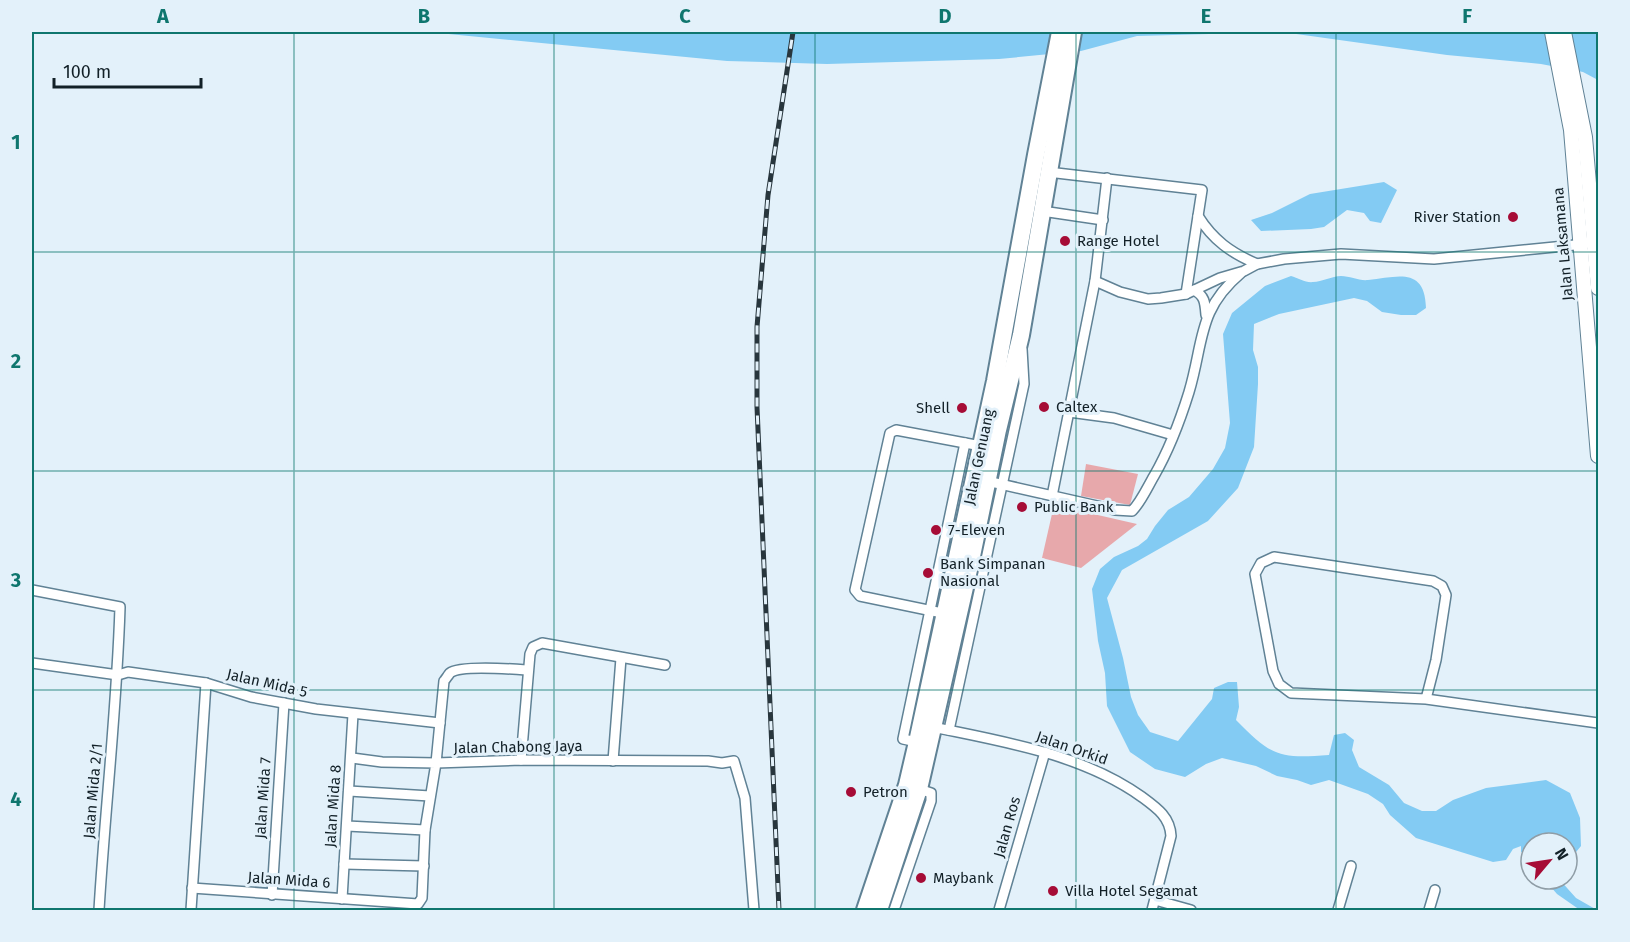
<svg xmlns="http://www.w3.org/2000/svg" width="1630" height="942" font-family="'Fira Sans',sans-serif">
	<rect width="100%" height="100%" fill="#e3f1fa"/>
	<g fill="#e7a8ab">
		<path d="M1086,464l52,10 -8,31 -49,-9z"/>
		<path d="M1054,505l83,19 -56,44 -39,-10z"/>
	</g>
	<g fill="#83cbf3">
		<path d="M428,32h1170v48l-15,-8 -42,-8 -94,-9 -165,-23 -145,4 -56,15 -82,8 -172,5 -100,-3z"/>
		<path d="M1384,182l13,8 -16,33 -11,-2 -6,-8 -17,-3 -23,17 -13,2 -50,2 -10,-11 21,-7 38,-19z"/>
		<path d="M1291,276c7,2 15,7 22,6 9,0 19,-6 28,-6 9,0 18,5 27,4 29,-3 57,-14 58,28l-10,7h-15l-19,-3 -15,-11 -13,-3 -75,16 -25,10 -1,26 5,17v17l-4,63 -16,41 -30,33 -86,49 -15,28 16,60 8,39 7,18 12,17 28,9 34,-42 2,-11 14,-6h9l2,25 -3,13c35,36 43,39 93,35l5,-20 11,-2 9,7 -2,10 7,17 30,18 15,18 18,8h14l17,-11 33,-12 60,-8 24,13 10,25 1,28 -14,17v-20h-36l-2,10 -8,-1v-6l-8,3 -7,11 -13,2 -77,-24 -26,-23 -7,-11 -15,-10 -39,-14 -18,5 -14,-5 -20,-4 -21,-10 -34,-8 -16,6 -21,13 -30,-8 -25,-17 -23,-46 -2,-33 -7,-32 -6,-52 8,-20 14,-12 24,-11 9,-7 8,-13 13,-16 21,-13 24,-28 12,-21 5,-25 -7,-89 9,-21 33,-27z"/>
		<path d="M1544,879h15l17,19 21,12h-17l-23,-16z"/>
	</g>
	<g fill="none" stroke-linecap="round" stroke-linejoin="round">
		<defs>
			<g id="street">
				<path d="M1048,172l154,18 -16,104"/>
				<path d="M1042,211l61,9"/>
				<path d="M1198,216c15,24 33,37 59,48"/>
				<path d="M1095,281l25,11 28,7 13,-1 25,-4 34,-16 24,-7 13,-7 27,-5 57,-5 93,5 151,-15"/>
				<path d="M1194,290c11,6 11,13 12,25"/>
				<path d="M1069,412l45,6 59,17"/>
				<path d="M987,481l128,29 17,1c9,-9 15,-23 22,-35 15,-26 26,-55 35,-84 15,-50 8,-82 52,-119"/>
				<path d="M1052,496l43,-215 12,-103"/>
				<path d="M32,590l88,17c-3,101 -15,202 -21,303"/>
				<path d="M947,614l-87,-18 -5,-6 35,-157 6,-3 85,16"/>
				<path d="M32,663l86,12 10,-3 78,11 45,14 65,12 124,14"/>
				<path d="M527,670c-14,-1 -68,-5 -77,3 -1,1 -5,7 -6,8l-8,82 85,-3 187,1 14,2 12,-2 11,37 9,112"/>
				<path d="M1426,699l10,-39 10,-65 -4,-9 -9,-5 -159,-24 -13,6 -6,11 18,97 6,13 12,9 135,6 172,24"/>
				<path d="M933,727c72,15 149,27 209,70 15,11 28,20 29,39l-19,74"/>
				<path d="M949,730l75,-346 -2,-35"/>
				<path d="M917,742l-14,-3 62,-296"/>
				<path d="M521,760l9,-106 3,-7 9,-4 123,22"/>
				<path d="M613,761l8,-103"/>
				<path d="M349,791l81,5"/>
				<path d="M347,826l78,4"/>
				<path d="M344,864l80,2"/>
				<path d="M192,888l226,16 4,-6 3,-68 11,-67 -54,-1 -30,-4"/>
				<path d="M272,895l12,-192"/>
				<path d="M342,899l11,-185"/>
				<path d="M1155,900l36,10"/>
				<path d="M191,910l15,-227"/>
				<path d="M894,910l37,-109v-8l-12,-4"/>
				<path d="M999,910l46,-158"/>
				<path d="M1338,910l13,-44"/>
				<path d="M1429,910l6,-20"/>
			</g>
			<g id="primary">
				<path d="M1552,32l19,98 27,326"/>
				<path d="M1564,32l21,105 13,151"/>
			</g>
			<g id="highway">
				<path d="M865,910l42,-125 10,-43 78,-361 41,-226 24,-123"/>
				<path d="M879,910l40,-121 52,-228 27,-131 23,-95 52,-303"/>
			</g>
		</defs>
		<use href="#street" stroke="#608295" stroke-width="12"/>
		<use href="#primary" stroke="#608295" stroke-width="16"/>
		<use href="#highway" stroke="#608295" stroke-width="20"/>
		<use href="#street" stroke="#fff" stroke-width="9"/>
		<use href="#primary" stroke="#fff" stroke-width="14"/>
		<use href="#highway" stroke="#fff" stroke-width="16"/>
		<defs>
			<path id="rail" d="M779,910l-22,-503v-80l11,-132 25,-163"/>
		</defs>
		<use href="#rail" stroke="#28363d" stroke-width="5"/>
		<use href="#rail" stroke="#e3f1fa" stroke-width="3" stroke-dasharray="9" stroke-linecap="butt"/>
	</g>
	<path fill="none" stroke="#0f766e" stroke-width="1.5" stroke-opacity="0.55" d="M294,32v878M554,32v878M815,32v878M1076,32v878M1336,32v878M32,252h1566M32,471h1566M32,690h1566"/>
	<g fill="#a60c36" stroke="#e3f1fa" stroke-width="2">
		<circle cx="1513" cy="217" r="6"/>
		<circle cx="1065" cy="241" r="6"/>
		<circle cx="1044" cy="407" r="6"/>
		<circle cx="962" cy="408" r="6"/>
		<circle cx="1022" cy="507" r="6"/>
		<circle cx="936" cy="530" r="6"/>
		<circle cx="928" cy="573" r="6"/>
		<circle cx="851" cy="792" r="6"/>
		<circle cx="921" cy="878" r="6"/>
		<circle cx="1053" cy="891" r="6"/>
	</g>
	<g text-anchor="middle" stroke-width="6" stroke-linejoin="round" paint-order="stroke">
		<g font-size="15" fill="#122027" stroke="#e3f1fa" text-anchor="start">
			<text x="1501" y="222" text-anchor="end">River Station</text>
			<text x="1077" y="246">Range Hotel</text>
			<text x="1056" y="412">Caltex</text>
			<text x="950" y="413" text-anchor="end">Shell</text>
			<text x="1034" y="512">Public Bank</text>
			<text x="948" y="535">7-Eleven</text>
			<text x="940" y="569">Bank Simpanan<tspan x="940" dy="17">Nasional</tspan></text>
			<text x="863" y="797">Petron</text>
			<text x="933" y="883">Maybank</text>
			<text x="1065" y="896">Villa Hotel Segamat</text>
		</g>
		<g font-size="15" fill="#122027" stroke="#e3f1fa">
			<text transform="translate(1563 244) rotate(-95)" y="5">Jalan Laksamana</text>
			<text transform="translate(979 457) rotate(-78)" y="5">Jalan Genuang</text>
			<text transform="translate(267 683) rotate(13)" y="5">Jalan Mida 5</text>
			<text transform="translate(518 747) rotate(-1)" y="5">Jalan Chabong Jaya</text>
			<text transform="translate(1072 748) rotate(19)" y="5">Jalan Orkid</text>
			<text transform="translate(93 791) rotate(-85)" y="5">Jalan Mida 2/1</text>
			<text transform="translate(263 798) rotate(-86)" y="5">Jalan Mida 7</text>
			<text transform="translate(333 806) rotate(-86)" y="5">Jalan Mida 8</text>
			<text transform="translate(1007 827) rotate(-74)" y="5">Jalan Ros</text>
			<text transform="translate(289 880) rotate(4)" y="5">Jalan Mida 6</text>
		</g>
	</g>
	<rect width="1630" height="942" fill="none" stroke="#e3f1fa" stroke-width="66"/>
	<g transform="translate(1549 861) rotate(61)"><circle r="28" fill="#e3f1fa" stroke="#8f9da6" stroke-width="1.5"/>
	<path d="M0-4.5L10 22L0 15L-10 22Z" fill="#a60c36"/>
	<text y="-9" font-size="16" font-weight="bold" text-anchor="middle" fill="#122027">N</text>
	</g>
	<path d="M54 78v9h147v-9" fill="none" stroke="#122027" stroke-width="3"/>
	<text x="63" y="78" font-size="18" fill="#122027" stroke="#e3f1fa" stroke-width="4.5" paint-order="stroke">100 m</text>
	<rect x="33" y="33" width="1564" height="876" fill="none" stroke="#0f766e" stroke-width="2"/>
	<g font-size="20" text-anchor="middle" font-weight="bold" fill="#0f766e">
		<text x="163" y="23">A</text>
		<text x="424" y="23">B</text>
		<text x="685" y="23">C</text>
		<text x="945" y="23">D</text>
		<text x="1206" y="23">E</text>
		<text x="1467" y="23">F</text>
		<text x="16" y="149">1</text>
		<text x="16" y="368">2</text>
		<text x="16" y="587">3</text>
		<text x="16" y="806">4</text>
	</g>
</svg>
